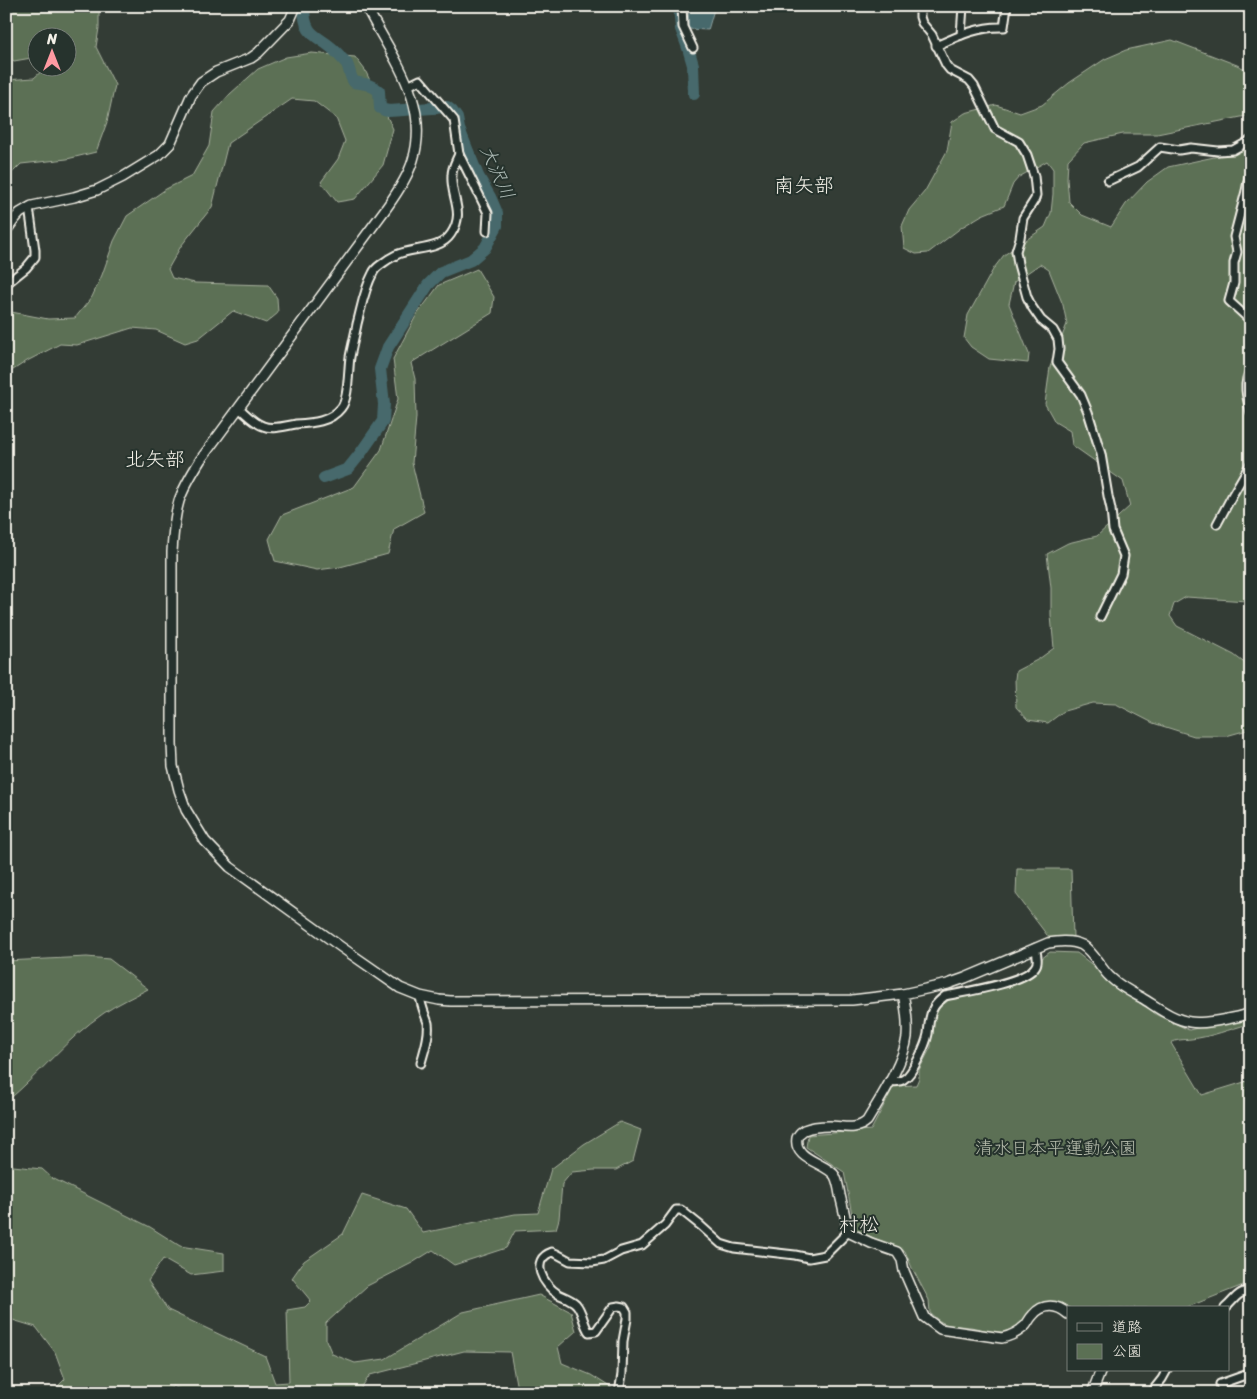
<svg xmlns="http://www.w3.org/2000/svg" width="1257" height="1399" font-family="Sriracha,'Klee One',sans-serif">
	<rect width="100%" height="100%" fill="#333c35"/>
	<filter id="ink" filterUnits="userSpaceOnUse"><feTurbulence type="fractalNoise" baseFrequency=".02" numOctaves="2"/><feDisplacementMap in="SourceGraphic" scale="10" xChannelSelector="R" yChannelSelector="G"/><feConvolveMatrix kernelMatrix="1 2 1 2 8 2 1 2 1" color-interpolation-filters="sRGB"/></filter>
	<g filter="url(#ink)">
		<g fill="#5b7054" stroke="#a8b09e">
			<path d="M14,6h85v22l-3,19 19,38 -8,37 -11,30 -29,7 -46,5 -15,15v-99l28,-2 11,-10h23v-30h-30l-1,19 -23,4 -8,-6v-25z"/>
			<path d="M1172,40l65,25 14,7v43l-94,19h-34l-39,9 -16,17 -1,19 2,23 13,13 29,12 15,-23 21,-22 21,-15 83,-18v454l-4,-2 -61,-4 -12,7 -4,12 7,10 57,29 17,13v61l-25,7h-32l-41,-13 -37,-19 -23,-1 -29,8 -16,12 -20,-3 -12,-13 -1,-28 1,-8 23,-12 15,-11 -3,-32v-28l-4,-34 21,-11 29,-7 33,-30 -7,-25 -51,-36 -2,-14 -15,-9 -10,-18 5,-37 17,-43 -4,-19 -14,-35 -9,-6 -26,18 -5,22 20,50 -1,9 -39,-4 -18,-12 -7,-9 4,-23 26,-47 10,-13 41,-28 6,-14 2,-19v-25l-6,-8 -28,16 -6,7 -9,22 -22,9 -20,12 -34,26 -12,1 -12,-6 -2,-22 7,-16 16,-19 22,-40 5,-29 13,-9 31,-8 24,8 22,-8 27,-22 36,-24 21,-9z"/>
			<path d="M312,53l43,4 10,13 28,59 -10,36 -28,34 -18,3 -16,-20 17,-23 7,-18 -9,-23 -22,-17 -22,-2 -64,44 -16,64 -31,39 -13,23 4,9 23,5 73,2 9,13 1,15 -12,10 -33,-12 -35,28 -13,4 -29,-13 -24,-2 -55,17 -17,-1 -33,17 -14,9 -7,1v-60l42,8 27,-1 17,-21 10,-22 12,-34 13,-25 39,-27 26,-13 17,-30 5,-34 16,-18 28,-25 28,-12z"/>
			<path d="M477,269l17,28 -2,16 -81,50 4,16 1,38 -4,46 12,49 -30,17 -6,25 -48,13 -23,3 -42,-9 -6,-22 13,-24 72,-28 27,-37 17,-51 -5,-40 23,-43 23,-31z"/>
			<path d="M1017,869h54l2,68h-18l-5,2 -34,-45z"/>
			<path d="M1050,952l27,1 80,62 32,15 62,-15v8l-2,1c-19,5 -38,13 -58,15 -7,1 -14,0 -20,4l31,52 49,-15v202l-66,26h-117v1l-10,-5 -34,17 -14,11h-16l-23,-5 -24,-2 -9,-5 -8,-7 -1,-13 -17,-32 -7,-17 -50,-21 -11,-58 -38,-25 2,-12 63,-5 23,-44 22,-1 3,-7v-8l12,-23v-33l18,-14 41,-10 34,-12 17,-19z"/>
			<path d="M87,957l22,2 39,30c-15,8 -31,15 -44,24 -37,25 -64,61 -98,89v-141z"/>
			<path d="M620,1122l21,8 -8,31 -17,9h-22l-22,2 -10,12 -3,35 -3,10 -41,2 -9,17 -52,17 -21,-15 -21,13 -45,23 -41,37v17l6,14 23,9 30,-4 78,-47 76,-17 32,17 5,19 -18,16 4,16 29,12 22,14v4h-97l1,-4 -7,-37 -46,-1 -94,24 -9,13 1,5h-174l-15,-7 -8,7h-110l-1,-3 11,-11 -10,-27 -19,-25 -30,-9v-162l7,10 29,3 10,9 98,49 30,19 44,7v18l-33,4 -28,-16 -15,22 20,29 97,46 10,27 14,-1 -2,-72 18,-3 6,-6 -19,-23 12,-17 39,-27 19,-39 44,14 17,24 92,-19 23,-1 13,-44 33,-25z"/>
		</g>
		<path fill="#46696c" stroke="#8c9f9e" d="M689,6h26l-7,24 -20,-1z"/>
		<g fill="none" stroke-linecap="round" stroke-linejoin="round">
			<g stroke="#46696c" stroke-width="12">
				<path d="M304,6c0,35 16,27 35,49 2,3 6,6 8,9 3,6 2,11 7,18 10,2 17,2 25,9l1,17 4,2 5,1 58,-4 5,4 5,7 2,11 19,47 12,21 7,16v13l-12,22 -14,12 -30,12 -13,13 -40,62 -8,22 4,35 -1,17 -23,33 -12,15 -24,9"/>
				<path d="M679,6l2,23 7,19 5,17 1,29"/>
			</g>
			<defs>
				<g id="minor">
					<path d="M682,6l1,21 10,21"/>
					<path d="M920,6v11l2,6 10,12 14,30 4,5 19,10 5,6 21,43 24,13 8,13 7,21 2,19 -1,4 -12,19 -3,20 -4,13 2,13 9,33 5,10 9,13 12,10 5,9 1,10 -2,13 24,33 7,17 13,42 7,42 3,13 2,21 11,26 -3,18 -21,43"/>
					<path d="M569,7l1,-1"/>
					<path d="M961,35l2,-29"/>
					<path d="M936,46c22,-10 43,-20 68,-19l3,-21"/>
					<path d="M408,86l12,-6 34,40 5,34 29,59 -1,18"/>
					<path d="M1251,166l-5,25 -12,46 3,15 -3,11v20l-5,18 22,20"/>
					<path d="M1108,181l30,-14 22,-20 19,3 12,-2 27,3 15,-1 18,-10"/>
					<path d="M6,284l20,-16 9,-11v-7l-6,-43"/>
					<path d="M1251,369c-9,14 -4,30 0,44"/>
					<path d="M239,408c7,6 15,15 24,18 9,4 23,0 33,-2 17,-1 34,-2 45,-16 8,-9 7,-37 9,-51 2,-11 5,-22 7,-33 5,-19 7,-34 16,-51 2,-5 6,-7 10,-10 4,-3 9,-6 13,-8 17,-8 44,-4 55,-21 15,-22 -1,-37 1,-59 0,-8 4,-14 7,-21"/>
					<path d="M1217,524l16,-30 18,-31"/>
					<path d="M420,996c1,10 5,18 8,27 2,13 -4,28 -7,40"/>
					<path d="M889,1081c5,1 11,1 15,-2 9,-5 22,-35 24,-45 1,-9 1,-19 6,-27 3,-5 7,-8 11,-11 19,-4 80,-13 90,-29 4,-5 2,-13 0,-19"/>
					<path d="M1225,1308c11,-9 10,-15 26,-18"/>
					<path d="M619,1393l3,-19 1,-33 4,-22v-7l-3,-5 -5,-1 -6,1 -17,24 -7,1c-6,-8 -6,-20 -13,-28 -5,-5 -12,-7 -18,-10 -15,-9 -29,-34 -6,-42l5,2 13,7 22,1 12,-2 17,-9 21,-6 23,-20 11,-15h5l20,16 20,18 13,4 61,7 14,3 16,-3 23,-23"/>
					<path d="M1151,1393l11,-14 5,-9"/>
					<path d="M1223,1393l-3,-9 31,-11"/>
				</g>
				<g id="tertiary">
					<path d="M366,6c24,49 65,96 47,154 -5,17 -16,33 -26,47l-186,252c-8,13 -17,27 -22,42 -5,17 -6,34 -7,51v192l1,22 6,24 7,20 19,31 25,26 111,80 59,41 20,8 19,4 12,1 401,-1 51,-6"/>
					<path d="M6,231l8,-11 6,-7 12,-7 42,-9 23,-7 26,-13 36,-22 11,-11 21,-48 10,-14 15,-10 35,-14 7,-5 32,-33 6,-14"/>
					<path d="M1068,1314c-11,-10 -25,-11 -35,1 -3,3 -5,7 -7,10 -7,7 -15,11 -24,13l-62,-9 -16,-12 -20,-46 -2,-11 -5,-8 -26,-9 -23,-11c-2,-12 -5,-25 -8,-37 -1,-6 -2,-13 -5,-19 -8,-13 -42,-16 -38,-38 1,-3 4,-6 7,-8 7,-3 18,-4 26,-4 13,0 26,5 37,-5 13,-22 37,-59 40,-84 1,-14 -1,-29 -4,-43l45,-10 17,-6 83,-35c11,-2 24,-3 34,2 12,7 18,23 28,32 9,9 21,15 32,21 15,9 30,21 48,24 16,3 44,-5 61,-8"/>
					<path d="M1092,1393l9,-23"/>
				</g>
			</defs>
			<use href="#minor" stroke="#f4f1e8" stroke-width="11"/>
			<use href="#tertiary" stroke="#f4f1e8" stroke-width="12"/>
			<use href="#minor" stroke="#26332d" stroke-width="7"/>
			<use href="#tertiary" stroke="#26332d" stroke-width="9"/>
		</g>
	</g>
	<g text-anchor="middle" stroke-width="4" stroke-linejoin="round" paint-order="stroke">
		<g font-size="18" fill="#b7bdad" stroke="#26332d">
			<text x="1056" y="1154">清水日本平運動公園</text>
		</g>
		<g font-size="19" font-style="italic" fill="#aebbb6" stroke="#26332d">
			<text transform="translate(498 172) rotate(66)" y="7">大沢川</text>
		</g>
		<g font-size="20" fill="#f4f1e8" stroke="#26332d">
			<text x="804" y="192">南矢部</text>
			<text x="155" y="466">北矢部</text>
			<text x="859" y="1231">村松</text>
		</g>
	</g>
	<rect width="1257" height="1399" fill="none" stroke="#26332d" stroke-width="25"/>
	<rect x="12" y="12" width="1232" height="1374" fill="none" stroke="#f4f1e8" stroke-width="2" filter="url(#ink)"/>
	<rect x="1067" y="1306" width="162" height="65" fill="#26332d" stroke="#787f78"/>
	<rect x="1077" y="1323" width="25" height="8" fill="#26332d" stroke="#787f78"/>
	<text x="1112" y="1332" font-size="15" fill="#f4f1e8">道路</text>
	<rect x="1077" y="1344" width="25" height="15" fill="#5b7054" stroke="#787f78"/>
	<text x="1112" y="1356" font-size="15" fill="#f4f1e8">公園</text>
	<g transform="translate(52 52)"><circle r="24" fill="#26332d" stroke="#787f78"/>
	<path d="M0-4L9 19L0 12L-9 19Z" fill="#ff9aa2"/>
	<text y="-8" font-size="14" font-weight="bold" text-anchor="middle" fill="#f4f1e8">N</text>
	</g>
</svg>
